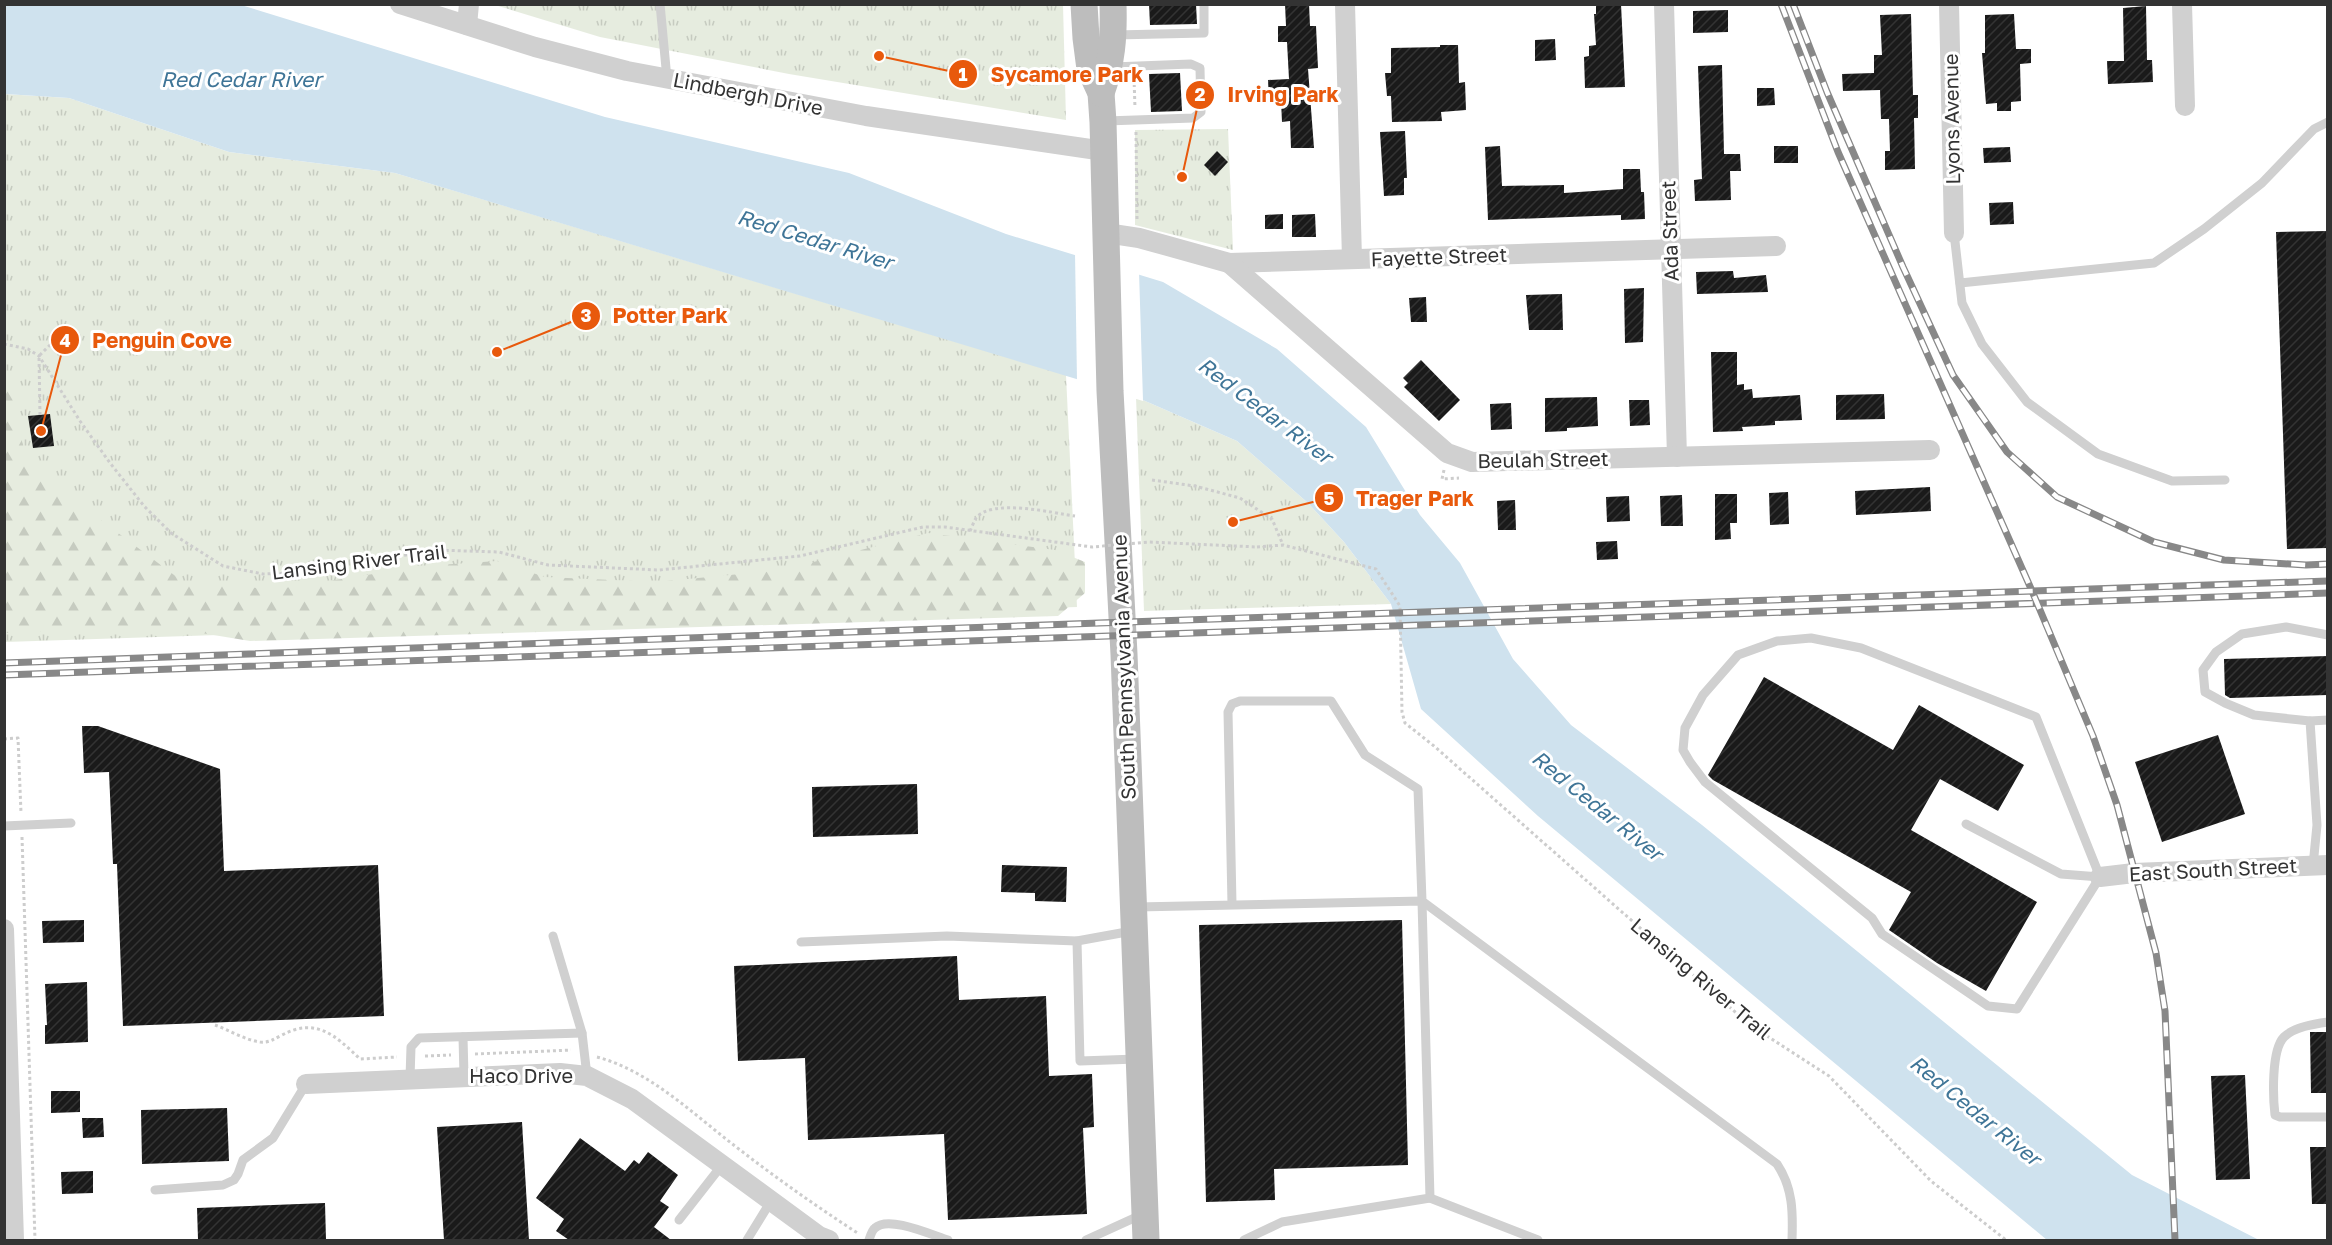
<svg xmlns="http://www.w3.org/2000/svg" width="2332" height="1245" font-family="'Golos Text',sans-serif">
	<defs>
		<pattern id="grass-tufts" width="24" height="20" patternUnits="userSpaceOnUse" patternTransform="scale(1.5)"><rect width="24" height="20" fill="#e6ecdf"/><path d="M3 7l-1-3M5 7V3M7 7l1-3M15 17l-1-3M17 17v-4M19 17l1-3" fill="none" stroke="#c6cbc0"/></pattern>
		<pattern id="forest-firs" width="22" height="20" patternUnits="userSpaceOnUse" patternTransform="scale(1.5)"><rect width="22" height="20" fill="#e6ecdf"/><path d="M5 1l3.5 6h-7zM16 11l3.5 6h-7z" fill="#c6cbc0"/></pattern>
		<pattern id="building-hatch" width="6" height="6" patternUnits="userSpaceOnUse" patternTransform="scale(1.5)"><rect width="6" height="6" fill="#1a1a1a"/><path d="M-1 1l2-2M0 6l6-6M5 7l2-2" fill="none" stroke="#333"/></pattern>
	</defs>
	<rect width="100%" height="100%" fill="#fff"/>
	<g fill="url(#grass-tufts)">
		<path d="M495,5h568l3,115 -277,-46 -189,-37z"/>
		<path d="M4,94l65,4 160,54 166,21 671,202 11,232 -1072,35z"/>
		<path d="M1228,129l5,121 -98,-25v-95z"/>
		<path d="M1136,397l101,44 71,62 36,39 47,62 -247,7z"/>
	</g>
	<path fill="url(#forest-firs)" d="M4,371l10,15 11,77 161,121 92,5 146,-23 73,-5 48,16 111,5 126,-12 146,-37 127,17 30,12v31l-27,23 -808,25 -67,-11 -43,-2 -135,5z"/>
	<path fill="#cfe2ee" d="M4,5h237l364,112 244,56 157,61 157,48 114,67 89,78 54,88 40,48 53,96 58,66 131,100 430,350 127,65h-212l-509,-424 -117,-107 -30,-105 -47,-62 -36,-39 -71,-62 -101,-44 -741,-224 -166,-21 -160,-54 -64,-4z"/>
	<path fill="#fff" d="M1075,252l64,19 4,130 -66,-20z"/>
	<g fill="url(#building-hatch)">
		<path d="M1149,4h47l1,20 -47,1z"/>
		<path d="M1285,4h24l1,22h6l2,42 -10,1 6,79h-23l-1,-27 -8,1 -1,-21h-12l-1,-21 21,-1 -2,-37h-9v-16h8z"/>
		<path d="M1596,4h25l4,83 -40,1 -1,-31 5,-1v-10l7,-1 -2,-31h2z"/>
		<path d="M2146,6l1,54h5l1,22 -45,2 -1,-23h17l-1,-53z"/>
		<path d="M1728,10v22l-35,1v-22z"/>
		<path d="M1911,14l2,81h5v23h-4l1,51 -30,1v-19h5l-1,-32h-8l-1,-29 -37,1 -1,-17 32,-1v-18h8l-2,-40z"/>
		<path d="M2014,14l2,35h15v14l-11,1 1,37 -10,1v9h-14v-8l-11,1 -4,-51h3v-38z"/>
		<path d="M1555,39l1,21 -21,1v-21z"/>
		<path d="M1440,45h18l1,38 6,-1 1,28 -25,2 1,9 -50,1 -1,-26h-4l-2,-23h6v-25l49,-1z"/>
		<path d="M1722,65l2,89h16l1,17h-11l1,29 -36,1 -1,-21 8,-1 -4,-113z"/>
		<path d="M1180,73l2,38 -31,1 -2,-38z"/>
		<path d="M1757,88h17l1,17 -18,1z"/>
		<path d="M1405,131l2,47h-3v17l-20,1 -4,-64z"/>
		<path d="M1500,146l2,40 62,-1v8l59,-4v-20h17l1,23h3l1,27 -24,1v-5l-133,5 -3,-73z"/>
		<rect x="1774" y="146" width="24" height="17"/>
		<path d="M2010,147l1,15 -27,1 -1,-15z"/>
		<path d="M1217,151l11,11 -13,14 -11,-11z"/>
		<path d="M2013,202l1,22 -24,1 -1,-22z"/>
		<path d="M1283,214v15h-18v-14z"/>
		<path d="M1315,214l1,23h-24v-22z"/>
		<path d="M2328,231v317l-41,1 -11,-317z"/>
		<path d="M1733,271l1,7 32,-3 2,17 -71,2 -1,-22z"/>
		<path d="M1644,288l-1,54 -18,1 -1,-54z"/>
		<path d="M1562,294l1,36h-34l-3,-35z"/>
		<path d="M1426,297l1,25h-16l-2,-24z"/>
		<path d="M1711,352h26v33l7,-1v6l8,-1 1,9 47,-3 2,25 -27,1v4l-33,2 1,4 -30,1z"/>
		<path d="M1421,360l39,40 -21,21 -35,-34 4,-4 -5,-5z"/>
		<path d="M1884,394l1,25 -49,1v-25z"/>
		<path d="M1597,397l1,29 -31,2v3l-22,1v-34z"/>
		<path d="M1629,400h20l1,25 -20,1z"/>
		<path d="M1511,403l1,26 -21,1 -1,-26z"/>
		<path d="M50,414l4,32 -21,2 -5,-32z"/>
		<path d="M1930,487l1,24 -75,4 -1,-24z"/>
		<path d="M1788,492l1,32 -19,1 -1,-32z"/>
		<path d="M1715,494h22v29h-7l1,16 -16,1z"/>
		<path d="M1682,495l1,31h-22l-1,-30z"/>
		<path d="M1629,496l1,25 -23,1 -1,-25z"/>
		<path d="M1515,500l1,30h-18l-1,-29z"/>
		<path d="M1617,541l1,18 -21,1 -1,-18z"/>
		<path d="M2328,656v39l-98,3 -5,-3 -1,-36z"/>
		<path d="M1764,677l129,73 26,-45 105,60 -26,46 -58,-32 -29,51 126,72 -51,89 -49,-28 -48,-33 22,-38 -198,-112 -5,-5z"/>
		<path d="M82,726h16l122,43 4,102 154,-6 6,151 -261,10 -6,-162h-4l-4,-92 -25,1z"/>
		<path d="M2218,735l27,79 -83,28 -27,-80z"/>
		<path d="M917,784l1,50 -105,3 -1,-50z"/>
		<path d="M1002,865l65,2 -1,35 -31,-1v-8l-34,-1z"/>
		<path d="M84,920v22l-41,1 -1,-22z"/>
		<path d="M1402,920l6,245 -134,4 1,31 -69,2 -7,-277z"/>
		<path d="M957,956l2,44 87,-4 3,80 43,-2 2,53 -11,1 4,86 -139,6 -4,-86 -136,6 -3,-82 -67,3 -4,-95z"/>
		<path d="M87,982l1,60 -43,2v-19h2l-2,-41z"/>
		<path d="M2310,1032h18v61h-17z"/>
		<path d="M2245,1075l5,104 -34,1 -5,-104z"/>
		<path d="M51,1091h29v21l-29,1z"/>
		<path d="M227,1108l2,53 -87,3 -1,-54z"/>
		<path d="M82,1118h21l1,19 -21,1z"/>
		<path d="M522,1122l7,118h-85l-7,-113z"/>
		<path d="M580,1138l45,33 9,-11 5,4 9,-12 30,23 -18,26 9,6 -15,20 17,13h-102l-13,-9 8,-12 -28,-21z"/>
		<path d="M2310,1147h18v57h-16z"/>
		<path d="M93,1171v22l-31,1 -1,-22z"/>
		<path d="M325,1203l1,37h-128l-1,-32z"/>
	</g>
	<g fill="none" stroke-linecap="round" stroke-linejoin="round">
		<g stroke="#cdcdcd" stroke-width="3" stroke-dasharray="3 3" stroke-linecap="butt">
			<path d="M1134,78l1,30"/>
			<path d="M1136,132l1,87"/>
			<path d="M4,344l24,5 11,7 41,65 30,42 34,43 27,27 52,33 40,8 34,-1 139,-23 63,2 49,13 111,5 141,-14 123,-29h22l44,6"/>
			<path d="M40,415l-1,-59 16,-16"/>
			<path d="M1444,470l-2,9 17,-1"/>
			<path d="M1152,480l43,6 45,12 32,21 11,26"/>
			<path d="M970,531c2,-4 4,-10 6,-13 16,-20 77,-5 99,-2"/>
			<path d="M1257,547l26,-2 93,24 24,37 2,106 3,11 29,23 316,279 79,51 102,105 75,59"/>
			<path d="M4,739l14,-1 3,75"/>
			<path d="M22,837l13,403"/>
			<path d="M215,1025c14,5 30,15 45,17 9,1 14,-3 22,-7 34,-18 53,0 78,24l37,-2"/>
			<path d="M475,1054l96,-4"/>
			<path d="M425,1056l26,-1"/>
			<path d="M597,1057c53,14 96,57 138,89 41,32 81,60 124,88"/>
		</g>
		<g stroke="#d0d0d0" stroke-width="9">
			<path d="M660,4l7,75"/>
			<path d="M1115,35l89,-2v-29"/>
			<path d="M1106,121l87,-3 8,-6 -1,-44 -9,-4 -79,3"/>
			<path d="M1954,233l8,70 20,41 45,58 71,52 74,27 53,-1"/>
			<path d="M1960,283l194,-20 50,-34 58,-46 52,-54 14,-7"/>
			<path d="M1811,638l50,10 175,69 64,160 -83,132 -29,-3 -106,-72 -10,-16 -167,-136 -15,-20 -7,-12 2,-22 18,-33 35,-40 39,-14z"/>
			<path d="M2310,721l18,-1"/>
			<path d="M1966,824l95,50 39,3"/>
			<path d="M4,826l67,-3"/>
			<path d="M2313,866l4,-41 -7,-104 -56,-6 -29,-12 -20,-11 -2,-22 13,-18 26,-18 44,-7 42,8"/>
			<path d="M1232,904l-4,-192 4,-8 8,-3h91l34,54 53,34 4,112 355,263c16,24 16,48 15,76"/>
			<path d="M1136,907l286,-6 8,297 -148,24 -38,18"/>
			<path d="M553,936l29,97 5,43"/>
			<path d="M1077,941l3,120 57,-2"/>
			<path d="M801,942l146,-6 130,5 55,-10"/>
			<path d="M2328,1022c-14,2 -34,5 -44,15 -13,13 -11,61 -9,78l5,2h48"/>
			<path d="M463,1037l1,39"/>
			<path d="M410,1078l1,-31 8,-9 163,-5"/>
			<path d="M155,1190l68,-5 11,-5 4,-6 5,-14 30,-22 33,-54"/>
			<path d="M1430,1198l108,42"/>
			<path d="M679,1220l43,-55"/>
			<path d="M747,1240l24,-39"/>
			<path d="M869,1240c1,-3 3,-10 6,-12 13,-13 57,7 73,12"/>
			<path d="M1086,1240l57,-26"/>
		</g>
		<g stroke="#d0d0d0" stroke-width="20">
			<path d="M400,4l135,43 92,24 239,45 238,35"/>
			<path d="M1345,4l7,255"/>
			<path d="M1664,4l13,453"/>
			<path d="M1949,4l5,229"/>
			<path d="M2182,4l3,102"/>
			<path d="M467,25l2,-21"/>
			<path d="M1106,233l33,5 90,25 547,-17"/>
			<path d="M1229,263l218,190 25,9 458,-12"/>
			<path d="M2100,877l34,-4 194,-8"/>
			<path d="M4,929l10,311"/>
			<path d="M306,1084l254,-11 27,3 45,23 187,137 10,4"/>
		</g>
		<g stroke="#bdbdbd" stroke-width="27">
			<path d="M1084,4l2,34 4,31 11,24 2,29 7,269 14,263 22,586"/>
			<path d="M1101,93c11,-31 13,-56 12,-89"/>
		</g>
		<defs>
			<g id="rail">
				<path d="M1781,4l57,148 194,439 61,145 24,69 39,148 9,58 10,229"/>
				<path d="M1793,4l34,88 76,175 50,108 54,77 50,45 97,45 70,18 82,5 22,-1"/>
				<path d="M4,663l1095,-40 1229,-42"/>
				<path d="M4,675l2324,-82"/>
			</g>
		</defs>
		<use href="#rail" stroke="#888" stroke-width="7"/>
		<use href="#rail" stroke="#fff" stroke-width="4.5" stroke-dasharray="14" stroke-linecap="butt"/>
		<path stroke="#cdcdcd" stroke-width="3" stroke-dasharray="3 3" stroke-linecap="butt" d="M989,533l103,14 57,-5 108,5"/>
	</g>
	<g text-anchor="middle" stroke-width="6" stroke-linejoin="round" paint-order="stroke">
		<g font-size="20" fill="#333" stroke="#fff">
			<text transform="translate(748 94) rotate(11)" y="7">Lindbergh Drive</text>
			<text transform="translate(1952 119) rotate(-91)" y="7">Lyons Avenue</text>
			<text transform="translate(1670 231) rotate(-92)" y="7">Ada Street</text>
			<text transform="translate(1439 257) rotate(-2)" y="7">Fayette Street</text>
			<text transform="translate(1543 460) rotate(-1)" y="7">Beulah Street</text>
			<text transform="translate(359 562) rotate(-7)" y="7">Lansing River Trail</text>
			<text transform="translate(1124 667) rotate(-92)" y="7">South Pennsylvania Avenue</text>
			<text transform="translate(2213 870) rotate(-3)" y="7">East South Street</text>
			<text transform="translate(1701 979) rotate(40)" y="7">Lansing River Trail</text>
			<text x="521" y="1083">Haco Drive</text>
		</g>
		<g font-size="21" font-style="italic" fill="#3f7597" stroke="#fff">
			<text x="241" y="87">Red Cedar River</text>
			<text transform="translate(815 240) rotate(17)" y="7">Red Cedar River</text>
			<text transform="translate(1265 411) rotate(37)" y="7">Red Cedar River</text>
			<text transform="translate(1597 806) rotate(39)" y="7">Red Cedar River</text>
			<text transform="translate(1975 1111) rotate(39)" y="7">Red Cedar River</text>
		</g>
	</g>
	<path fill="none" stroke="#e8590c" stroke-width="2" d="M879 56L963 74M1182 177L1200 95M497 352L586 316M41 431L65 340M1233 522L1329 498"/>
	<g fill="#e8590c" stroke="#fff" stroke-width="2">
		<circle cx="879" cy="56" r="6"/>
		<circle cx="1182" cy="177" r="6"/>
		<circle cx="497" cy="352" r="6"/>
		<circle cx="41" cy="431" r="6"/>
		<circle cx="1233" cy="522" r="6"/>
		<circle cx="963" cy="74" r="15"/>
		<circle cx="1200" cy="95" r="15"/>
		<circle cx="586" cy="316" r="15"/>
		<circle cx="65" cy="340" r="15"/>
		<circle cx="1329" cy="498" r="15"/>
	</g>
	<g font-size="18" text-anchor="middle" font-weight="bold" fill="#fff">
		<text x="963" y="81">1</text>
		<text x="1200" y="101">2</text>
		<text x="586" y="322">3</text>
		<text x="65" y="347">4</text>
		<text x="1329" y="505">5</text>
	</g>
	<g font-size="21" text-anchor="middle" font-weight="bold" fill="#e8590c" stroke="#fff" stroke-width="6" stroke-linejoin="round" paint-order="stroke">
		<text x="1067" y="82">Sycamore Park</text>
		<text x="1283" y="102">Irving Park</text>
		<text x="670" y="323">Potter Park</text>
		<text x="162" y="348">Penguin Cove</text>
		<text x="1415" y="506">Trager Park</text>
	</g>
	<rect width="2332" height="1245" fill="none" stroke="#333333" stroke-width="12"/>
</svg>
